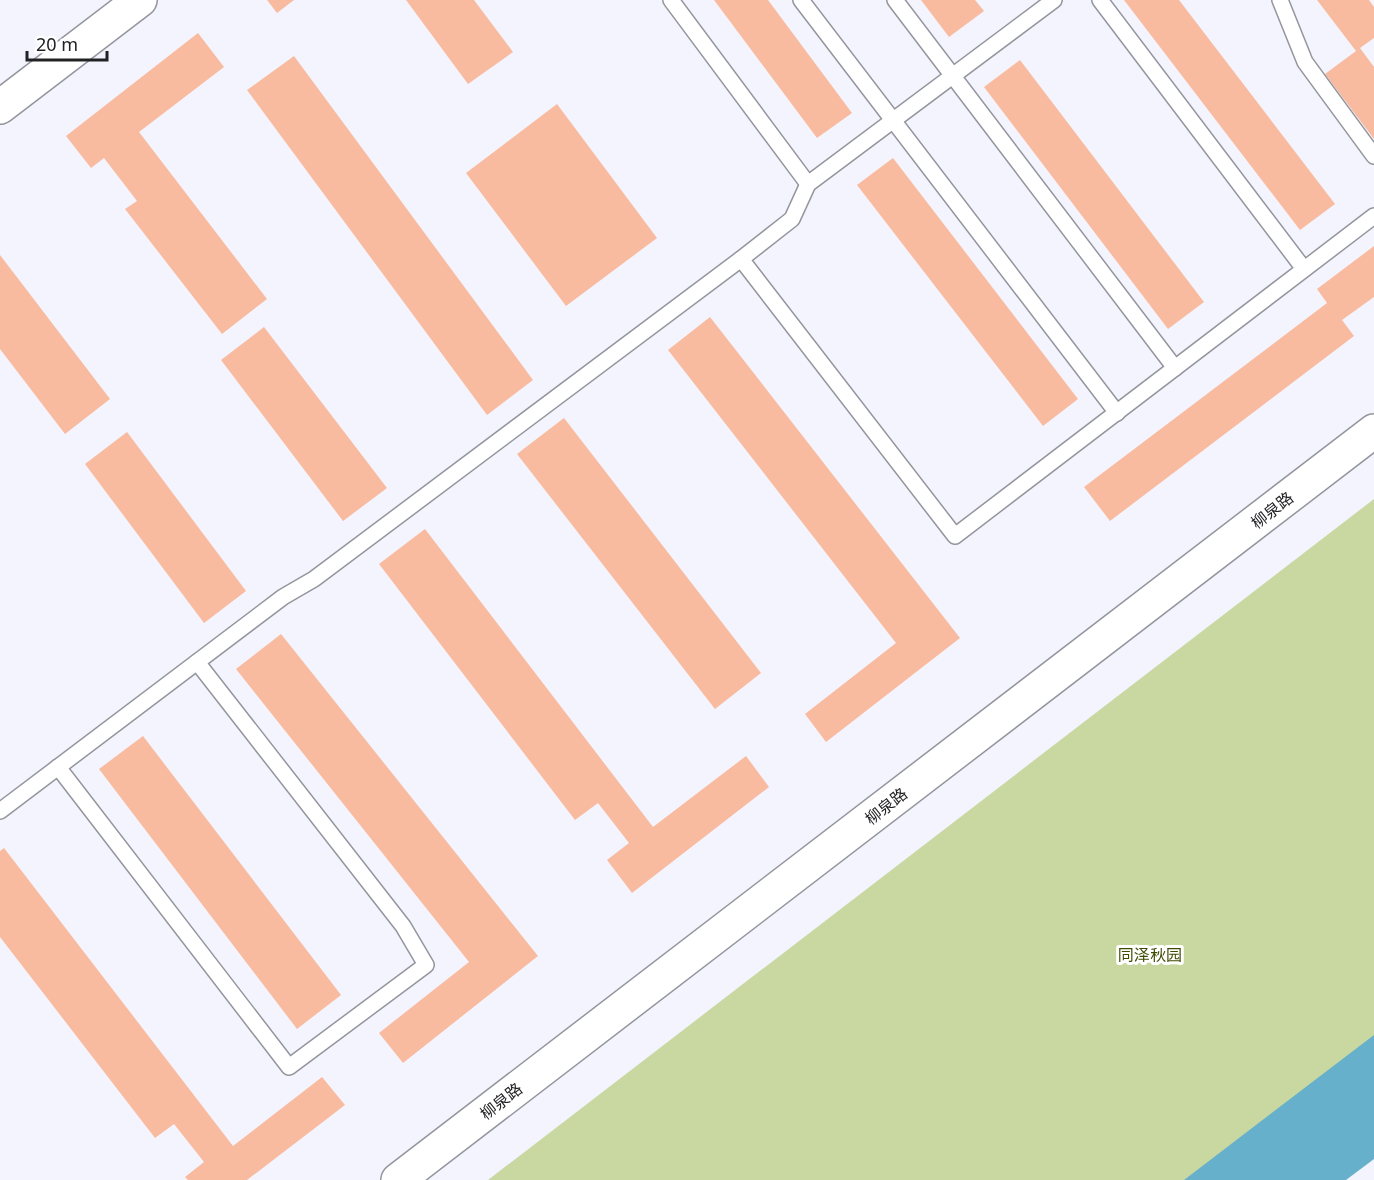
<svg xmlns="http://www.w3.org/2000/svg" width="1374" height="1180" font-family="'Noto Sans','Noto Sans SC',sans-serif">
	<rect width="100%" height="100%" fill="#f3f4fd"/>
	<path fill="#c9d8a1" d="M1374,499v572l-141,109h-745z"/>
	<path fill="#67b0cb" d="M1374,1035v124l-28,21h-162z"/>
	<g fill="#f9bb9f">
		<path d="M267,0h27l-17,13z"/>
		<path d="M406,0h68l39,52 -45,32z"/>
		<path d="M714,0h54l84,113 -35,25z"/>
		<path d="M921,0h54l9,11 -35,26z"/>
		<path d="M1124,0h55l156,204 -35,26z"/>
		<path d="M1317,0h52l5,7v31l-14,10 14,19v72l-49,-65 31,-23z"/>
		<path d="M198,33l26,34 -85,65 128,167 -45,35 -97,-125 12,-8 -33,-43 -13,10 -25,-32z"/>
		<path d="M294,56l239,324 -46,35 -240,-325z"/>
		<path d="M1020,60l184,242 -36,27 -184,-242z"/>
		<path d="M557,104l100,134 -91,68 -100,-133z"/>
		<path d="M893,158l185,241 -35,27 -186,-241z"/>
		<path d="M1374,246v51l-32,23 12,16 -244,185 -26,-34 243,-184 -10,-14z"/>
		<path d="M0,255l110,144 -45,35 -65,-85z"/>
		<path d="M710,317l250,321 -134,104 -21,-28 91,-71 -228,-293z"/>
		<path d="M264,327l123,161 -44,33 -122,-161z"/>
		<path d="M564,418l197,255 -46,36 -198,-255z"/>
		<path d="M127,432l119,159 -42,32 -119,-159z"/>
		<path d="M425,529l228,298 93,-71 23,31 -137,106 -25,-33 22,-17 -31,-40 -23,17 -196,-256z"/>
		<path d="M281,634l257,322 -135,107 -24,-30 90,-71 -233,-293z"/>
		<path d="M143,736l198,259 -44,34 -198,-260z"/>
		<path d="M4,848l229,298 89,-69 23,28 -98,75h-59l-3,-3 19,-15 -30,-38 -19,14 -155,-201v-86z"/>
	</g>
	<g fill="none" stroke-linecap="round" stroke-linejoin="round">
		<defs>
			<g id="service">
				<path d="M671,0l137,184"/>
				<path d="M801,0l316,413"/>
				<path d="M895,0l280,368"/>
				<path d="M1100,0l204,269"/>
				<path d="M1280,0l25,62 69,94"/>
				<path d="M741,259l214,277 419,-320"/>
				<path d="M58,767l231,300 137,-102 -23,-39 -206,-264"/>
				<path d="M0,811l283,-214 31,-18 427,-320 51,-40 16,-35 246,-184"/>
			</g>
			<g id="tertiary">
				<path d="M0,107l140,-107"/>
				<path d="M398,1180l976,-749"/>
			</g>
		</defs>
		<use href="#service" stroke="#94959d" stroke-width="18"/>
		<use href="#tertiary" stroke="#94959d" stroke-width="36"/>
		<use href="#service" stroke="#fff" stroke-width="15"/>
		<use href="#tertiary" stroke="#fff" stroke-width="33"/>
	</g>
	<g text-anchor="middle" stroke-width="6" stroke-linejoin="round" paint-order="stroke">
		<g font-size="16" fill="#222225" stroke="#fff">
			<text transform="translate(1272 510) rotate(-38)" y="6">柳泉路</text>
			<text transform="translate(886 806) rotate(-38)" y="6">柳泉路</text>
			<text transform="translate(501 1101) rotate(-38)" y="6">柳泉路</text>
		</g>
		<g font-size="16" fill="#3f4b03" stroke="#fff">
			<text x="1150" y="961">同泽秋园</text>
		</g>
	</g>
	<path d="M27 51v9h80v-9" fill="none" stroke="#222225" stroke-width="3"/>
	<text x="36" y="51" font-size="18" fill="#222225" stroke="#ffffff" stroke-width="4.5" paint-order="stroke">20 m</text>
</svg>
